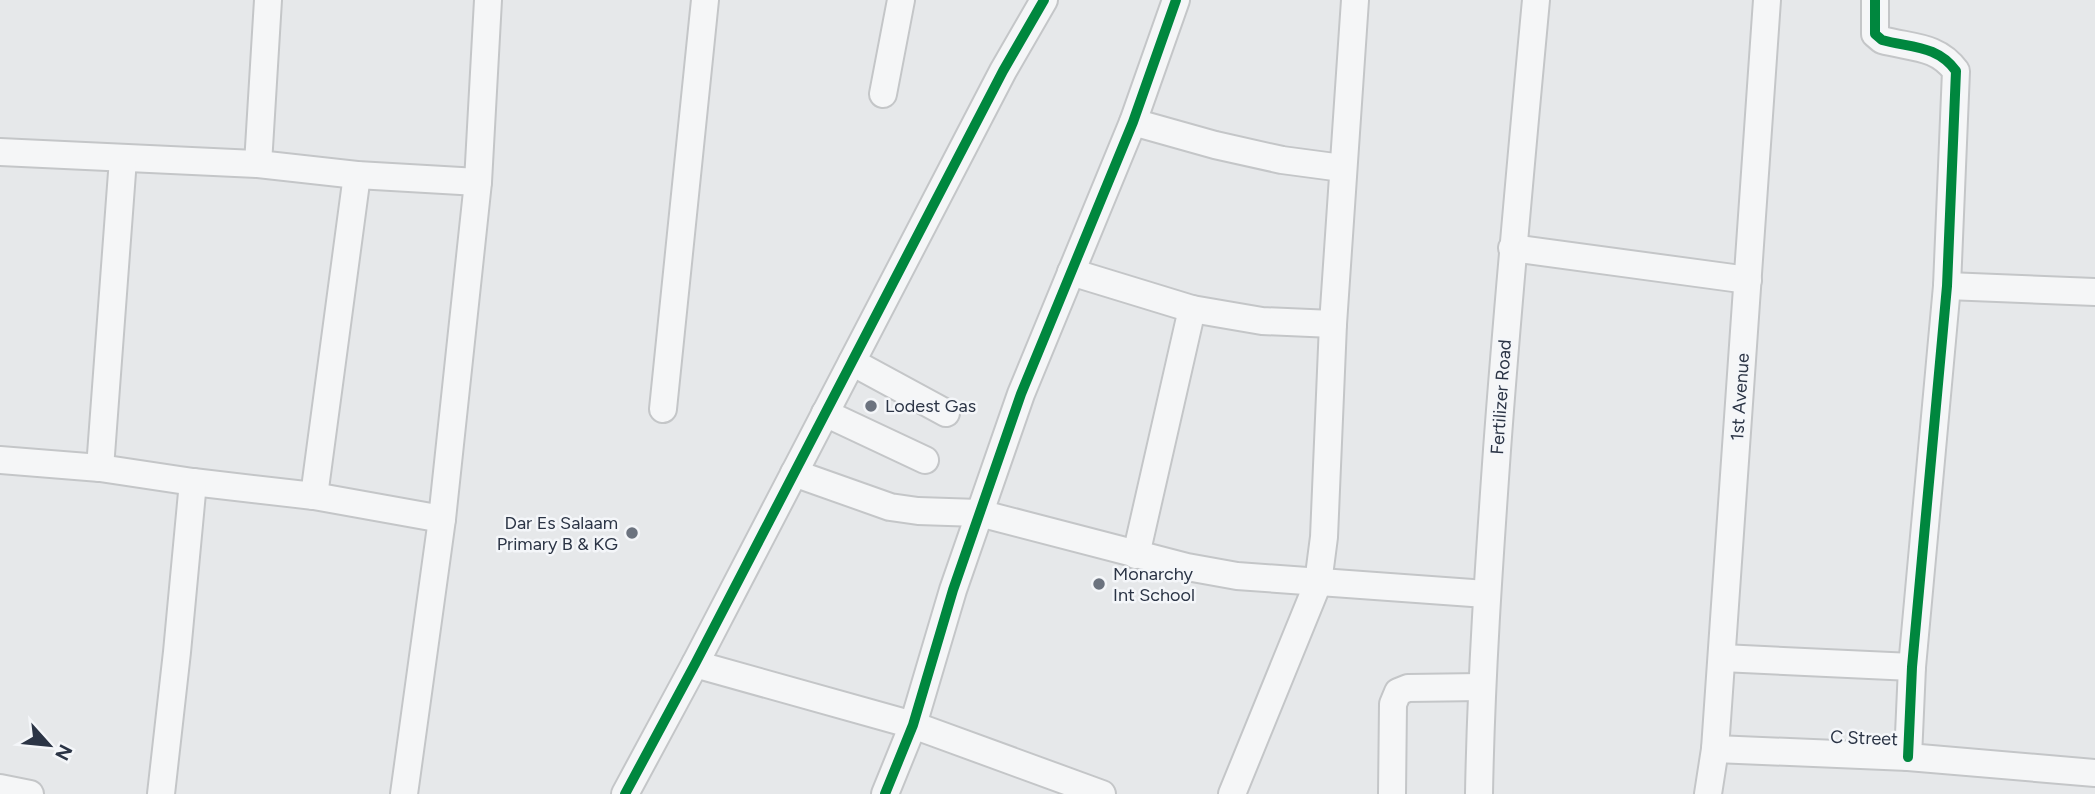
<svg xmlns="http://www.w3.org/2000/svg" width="2095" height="794" font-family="Figtree,sans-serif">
	<rect width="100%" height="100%" fill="#e6e8ea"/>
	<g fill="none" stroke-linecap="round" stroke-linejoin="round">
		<defs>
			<g id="minor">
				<path d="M1875,0v34l7,6c29,8 55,5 74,31l-9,215 -35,381 -4,90"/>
				<path d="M883,94l18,-94"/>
				<path d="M1133,122l82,23 67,15 60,8"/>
				<path d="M0,152l258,12 99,11 121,7"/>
				<path d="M258,164l10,-164"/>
				<path d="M1512,248l236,32"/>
				<path d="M1071,272l121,37 -56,246"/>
				<path d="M1947,286l148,6"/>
				<path d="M1192,309l70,12 71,3"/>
				<path d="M852,362l94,51"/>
				<path d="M663,409l42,-409"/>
				<path d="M825,413l100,47"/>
				<path d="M0,460l100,8 93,14 121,14 128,23"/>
				<path d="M100,468l23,-309"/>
				<path d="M794,473l96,34 28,4 61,2 208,54 50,9 249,18"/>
				<path d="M314,496l43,-321"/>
				<path d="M1722,658l190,9"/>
				<path d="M695,664l218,61 189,69"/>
				<path d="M1715,749l193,8 187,16"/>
				<path d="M0,788l30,6"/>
				<path d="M161,794l16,-142 16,-170"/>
				<path d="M404,794l38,-275 36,-337 10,-182"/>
				<path d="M625,794l70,-130 308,-593 41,-71"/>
				<path d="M885,794l28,-69 40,-135 68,-196 112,-272 43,-122"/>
				<path d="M1232,794l86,-211 6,-46 9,-213 22,-324"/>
				<path d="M1392,794l1,-90 5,-12 10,-4 73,-1"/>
				<path d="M1479,794c2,-115 10,-230 18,-344 11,-151 25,-300 39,-450"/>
				<path d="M1708,794l7,-45 52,-749"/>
			</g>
		</defs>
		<use href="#minor" stroke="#c4c6c8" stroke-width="30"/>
		<use href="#minor" stroke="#f5f6f7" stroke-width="26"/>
		<defs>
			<g id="cycleway">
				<path d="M1875,0v34l7,6c29,8 55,5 74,31l-9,215 -35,381 -4,90"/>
				<path d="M625,794l70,-130 308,-593 41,-71"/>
				<path d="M885,794l28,-69 40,-135 68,-196 112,-272 43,-122"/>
			</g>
		</defs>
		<use href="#cycleway" stroke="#f4f6f9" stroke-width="15"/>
		<use href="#cycleway" stroke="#00873e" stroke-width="10"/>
	</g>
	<g fill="#6c737f" stroke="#f4f6f9" stroke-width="2.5">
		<circle cx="871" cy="406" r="7"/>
		<circle cx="632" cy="533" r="7"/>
		<circle cx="1099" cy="584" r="7"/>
	</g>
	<g text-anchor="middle" stroke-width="5" stroke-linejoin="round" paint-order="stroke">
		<g font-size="18" fill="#2b3445" stroke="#f4f6f9">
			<text transform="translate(1501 397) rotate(-86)" y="6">Fertilizer Road</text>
			<text transform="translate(1740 397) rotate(-86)" y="6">1st Avenue</text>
			<text transform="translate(1864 738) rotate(2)" y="6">C Street</text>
		</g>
		<g font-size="18" fill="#2b3445" stroke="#f4f6f9" text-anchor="start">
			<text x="885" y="412">Lodest Gas</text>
			<text x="618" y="529" text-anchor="end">Dar Es Salaam<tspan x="618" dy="21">Primary B &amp; KG</tspan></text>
			<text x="1113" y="580">Monarchy<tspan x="1113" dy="21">Int School</tspan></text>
		</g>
	</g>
	<g transform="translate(49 745) rotate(117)" stroke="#f4f6f9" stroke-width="5" paint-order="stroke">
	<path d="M0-5L12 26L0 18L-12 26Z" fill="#2b3445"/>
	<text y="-10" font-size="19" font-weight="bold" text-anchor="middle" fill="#2b3445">N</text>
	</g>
</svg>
